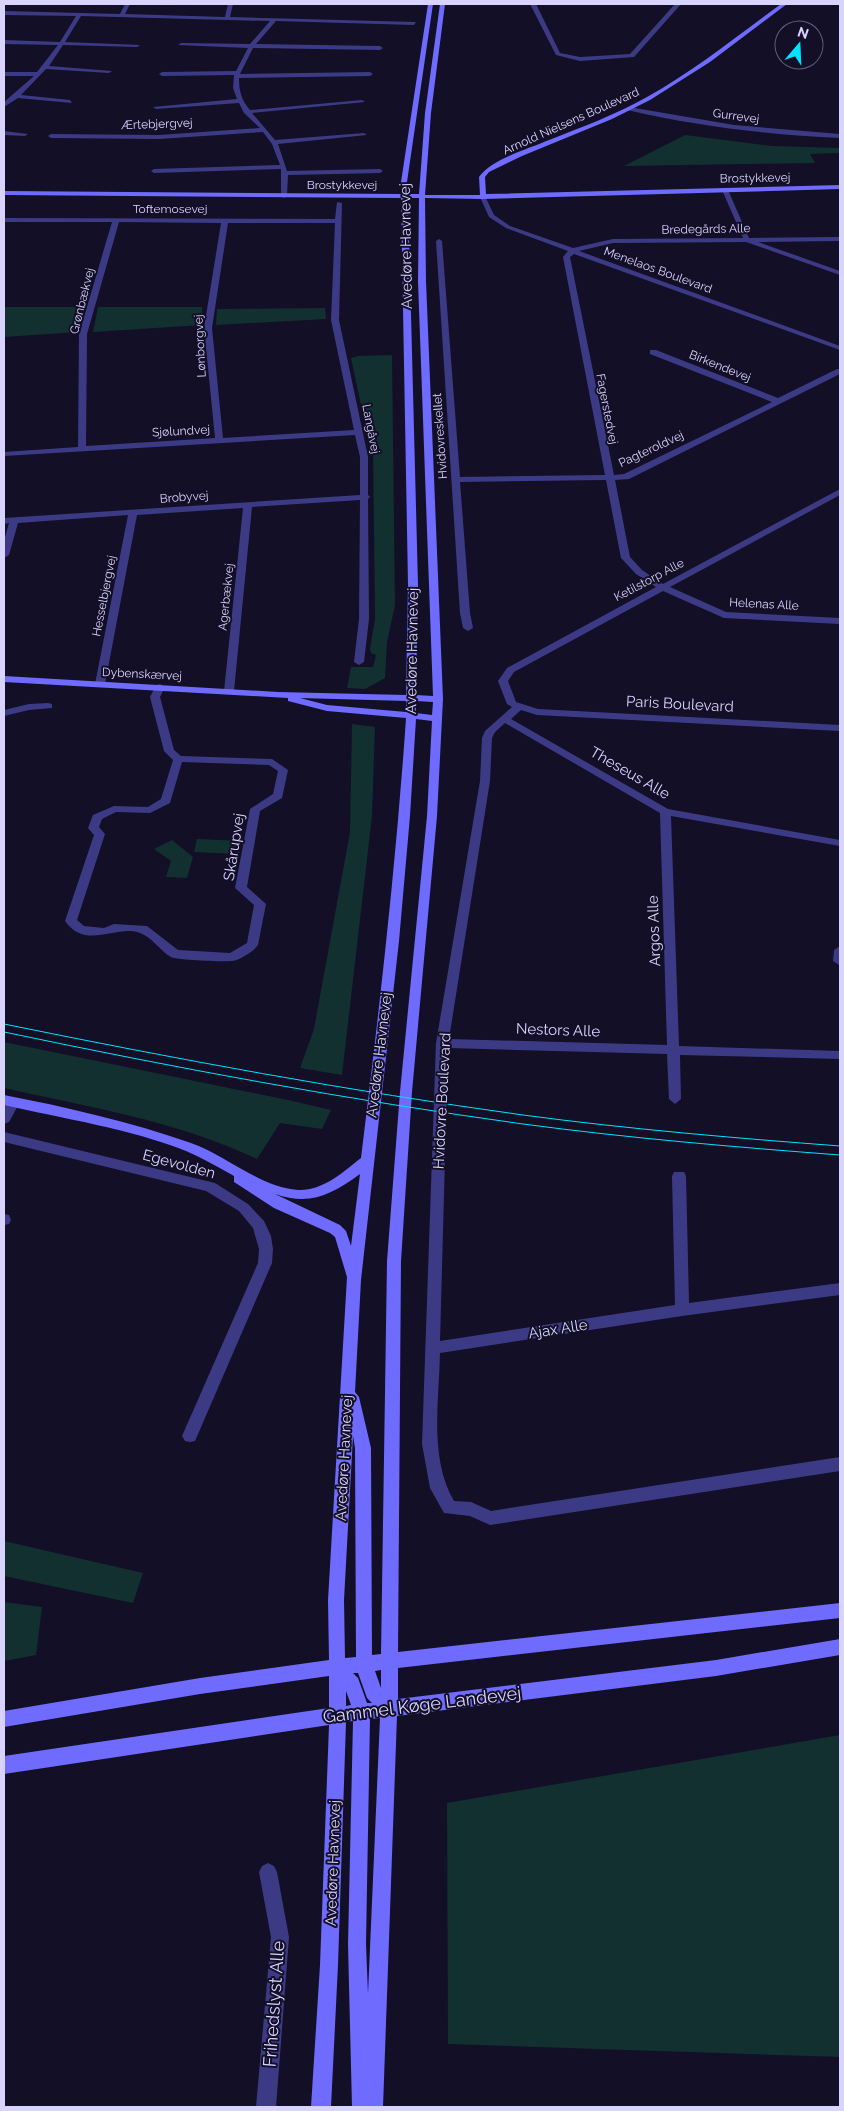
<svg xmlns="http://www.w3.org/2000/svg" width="844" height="2111" font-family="Raleway,sans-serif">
	<rect width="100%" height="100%" fill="#130f26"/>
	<g fill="#12302f">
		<path d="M685,135l88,11 67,2v5l-30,1 5,9 -191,3z"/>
		<path d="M4,307h80l-6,25 -74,5z"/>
		<path d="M98,307h104v18l-109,7z"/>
		<path d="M325,308l1,11 -110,6 1,-16z"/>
		<path d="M392,355l3,250 -8,37 -2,36 -20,11 -18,-1 4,-21h22l3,-12 -5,-2 -1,-4 5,-30 -2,-172 -4,-4 -18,-85 7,-2z"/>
		<path d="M352,724l23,3 -3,89 -30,259 -42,-7 14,-39 36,-197z"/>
		<path d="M197,839l45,2 -3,13 -45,-2z"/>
		<path d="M172,840l21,17 -6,21 -21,-1 5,-16 -17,-12z"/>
		<path d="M4,1042l284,58 43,10 -9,19 -42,-6 -23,36c-80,-38 -168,-52 -253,-71z"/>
		<path d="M4,1541l139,32 -10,30 -129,-27z"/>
		<path d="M4,1602l38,5 -6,48 -32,6z"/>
		<path d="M840,1735v322l-392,-13 -1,-241z"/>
	</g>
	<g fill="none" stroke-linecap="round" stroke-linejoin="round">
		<g fill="#3d3a85" fill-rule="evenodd">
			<path d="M125,4h5l-5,10 100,3 3,-13h5l-3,13 186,5 -2,3 -138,-4 -20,23 124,2 3,2 -3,2 -127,-2 -13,26 130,-2 3,2 -3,2 -131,2c0,12 2,22 11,32l112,-10 3,2 -113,11 23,27 89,-7 3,2 -89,9 9,27 93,-2 3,2 -3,2 -92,2 -1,21 -3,2 -3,-2v-27l-127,4 -3,-2 3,-2 126,-4 -8,-21 -9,-12 -104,7 -108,-1 -3,-2 3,-2 108,1 101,-7 -16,-15 -5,-10 -83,6 -3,-2 84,-8 -4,-11 1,-13 -72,1 -3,-2 3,-2 74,-1 12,-23 -70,-3 3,-2 69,1 20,-23 -189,-5 -16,26 75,3 -3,2 -74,-2 -14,21 63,5 -3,2 -63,-4 -25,26 49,5 2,3 -54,-5 -14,9v-5l30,-26h-30v-4h33l21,-27 -54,-1v-4l56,2 16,-26 -72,-1v-4l116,3z"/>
			<path d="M530,4h6l24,49 20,4 50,-3 45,-50h6l-47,53 -54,4 -24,-6z"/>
			<path d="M629,107l105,18 106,9v4c-71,-3 -144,-12 -213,-28z"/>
			<path d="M4,131l24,3 -3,2 -21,-1z"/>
			<path d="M725,188l3,2 21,48 91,-1v4l-82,1 82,29v4l-94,-33 -133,1 -34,8 261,95v4l-266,-96 -4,3 44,218 10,-1 148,-72 -122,-48v-4h6l122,48 59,-29h3v5l-211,105 -14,1 15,77 12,13 21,14 177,-95v6l-170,92 56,25 114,6v6l-116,-6 -61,-27 -149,81 -6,9 8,21 22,7 302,16v6l-303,-16 -16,-5 -10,9 157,90 172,31v6l-169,-30 8,230 161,5v8l-160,-4 1,44 -6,5 -6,-5 -2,-45 -219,-6 -8,293 235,-36 -3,-129 2,-4h10l2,4 3,127 151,-20v12l-158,21 -242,37c-1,48 -11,106 14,148l17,1 20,9 349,-54v14l-350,54 -20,-9 -26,-3 -14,-25 -8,-44 14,-401 44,-262 2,-43 3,-7 27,-24 -5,-3 -9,-23 9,-13 149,-81 -20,-13 -15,-16 -15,-78 -146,2 10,131 3,15 -5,3 -5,-3 -3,-15 -24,-372 3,-2 3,2 18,236 145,-2 -42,-218 5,-6 -62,-23 -17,-11 -9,-20 5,-1 9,19 16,11 63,22 40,-9 130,-1 -21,-48zM505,723l155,90 7,232 -218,-6 41,-258 2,-43 3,-6z"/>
			<path d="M337,202l5,1 -3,117 29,137v38l2,2 -2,2 1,120 -5,43 -5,3 -5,-3 5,-43 1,-119 -108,7 -18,184 -5,3 -5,-3 19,-183 -106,7 -32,169 -5,3 -4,-1 -1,-2 33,-169 -110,8 -9,32 -5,3v-17l5,-18 -5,1v-6l356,-23v-38l-5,-22 -351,21v-4l74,-5 1,-113 33,-112h-108v-4l331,1zM119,222l102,1 -17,105 11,110 -129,8 1,-112zM228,223h107l-4,97 23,110 -131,8 -11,-110z"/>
			<path d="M160,684l5,3 -5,10 14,53 7,6 91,3 16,11 -6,28 -22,13 -13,76 19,17 -8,41c-4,6 -18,15 -26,16 -8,1 -56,-1 -61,-4 -11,-6 -19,-20 -31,-24 -23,-9 -54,18 -75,-12l29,-86 -6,-7 5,-13 21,-9 34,1 13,-8 12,-39 -9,-9 -14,-54 6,-12zM182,762l87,3 9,6 -5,23 -23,15 -15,79 19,17 -7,38 -17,10 -52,-3 -31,-24 -33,-2 -10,4 -20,-2 -7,-6 28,-86 -6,-7 3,-8 14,-7 34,1 20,-10z"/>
			<path d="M48,703l4,1v4l-23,2 -25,6v-6l25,-6z"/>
			<path d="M840,946v19h-1l-6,-4 1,-11z"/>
			<path d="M14,1097l6,5 -11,20 -5,2v-16l5,-9z"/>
			<path d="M4,1132l211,51 33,21 16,17 7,15 2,13 -1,14 -77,178 -5,1 -5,-1 -3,-5 76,-173 1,-14 -6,-21 -14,-17 -33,-20 -202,-49z"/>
			<path d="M4,1214l5,1 2,5 -2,4 -5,1z"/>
			<path d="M268,1863l6,3 3,6 12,65 -13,170h-20l15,-170 -12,-65 3,-6z"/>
		</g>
		<path fill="#6f6bff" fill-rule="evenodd" d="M428,4h5l-26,178 1,12h11l6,-81 15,-109h5l-14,109 -6,82h55l-1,-18c13,-18 49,-28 70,-37 33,-13 66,-25 98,-43 47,-26 90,-61 134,-93h6l-77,58 -60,38 -38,19 -90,37 -33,16 -4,5 1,17 354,-9v4l-357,10 -58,-1 1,83 17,418 -6,117 -25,276 -11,169 -3,391 442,-49v15l-442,50v31l318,-39 124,-21v16l-124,21 -319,40 -14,391h-31l-4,-163 5,-223 -7,1 -8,243 -7,142h-20l9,-142 9,-240 -325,49v-18l325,-48v-32l-129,18 -196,33v-16l196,-33 129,-18 -1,-60 19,-323 -12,-40 -5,-4 -56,-25 -40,-26v-6c-16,-9 -32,-18 -48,-25 -58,-23 -122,-32 -182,-46v-10c62,12 127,27 187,48 36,13 69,44 107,47 25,1 45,-18 63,-32 18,-146 35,-293 45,-440l-79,-7 -39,-10v-3l-284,-16v-6l274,16 128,3 2,-110 -7,-387 -397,-3v-4l397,3v-12zM408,198h11l-1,83 15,415 -17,-1 2,-110zM300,698l106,3v11l-79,-7zM416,701l17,1 -1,13 -16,-2zM416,719l16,2 -5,95 -27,276 -13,169 -6,393 -9,1 -1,-207 -12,-51 -4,-5 6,-112 38,-339 11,-125zM360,1174l-9,72 -5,-15 -6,-6 -65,-31c35,12 56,1 85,-20zM353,1436l2,12 1,209 -11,1 -1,-58zM381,1670v18l-6,-17zM353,1673h5l9,25 5,5h-5l-9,-25zM346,1691l5,14 -5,1zM380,1718l-12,276 -2,-50 4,-225z"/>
		<g stroke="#00e5ff" stroke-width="1">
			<path d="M4,1024c172,35 345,67 519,91 105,14 211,23 317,31"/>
			<path d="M4,1032c172,36 345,68 519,92 105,14 211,23 317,31"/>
		</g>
	</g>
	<g text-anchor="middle" stroke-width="4" stroke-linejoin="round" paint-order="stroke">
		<g font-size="12" fill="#d9d4ff" stroke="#130f26">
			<text transform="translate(736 116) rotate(8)" y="4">Gurrevej</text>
			<text transform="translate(571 121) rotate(-24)" y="4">Arnold Nielsens Boulevard</text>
			<text transform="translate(157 124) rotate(-2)" y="4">Ærtebjergvej</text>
			<text transform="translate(755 178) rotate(-1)" y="4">Brostykkevej</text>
			<text x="342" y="189">Brostykkevej</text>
			<text x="170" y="213">Toftemosevej</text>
			<text transform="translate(706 229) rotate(-1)" y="4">Bredegårds Alle</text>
			<text transform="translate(658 270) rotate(20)" y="4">Menelaos Boulevard</text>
			<text transform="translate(82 301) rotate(-76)" y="4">Grønbækvej</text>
			<text transform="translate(200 346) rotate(-93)" y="4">Lønborgvej</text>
			<text transform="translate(720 366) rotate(22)" y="4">Birkendevej</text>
			<text transform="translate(607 409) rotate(79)" y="4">Fagerstedvej</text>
			<text transform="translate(371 429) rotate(79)" y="4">Langåvej</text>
			<text transform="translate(181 431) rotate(-3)" y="4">Sjølundvej</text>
			<text transform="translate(440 436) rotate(-94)" y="4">Hvidovreskellet</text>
			<text transform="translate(651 449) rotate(-25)" y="4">Pagteroldvej</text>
			<text transform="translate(184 497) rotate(-4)" y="4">Brobyvej</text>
			<text transform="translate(649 580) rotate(-28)" y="4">Ketilstorp Alle</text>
			<text transform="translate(104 596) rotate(-79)" y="4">Hesselbjergvej</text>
			<text transform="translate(226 597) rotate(-84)" y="4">Agerbækvej</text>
			<text transform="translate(764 604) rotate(3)" y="4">Helenas Alle</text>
			<text transform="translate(142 674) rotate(3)" y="4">Dybenskærvej</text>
		</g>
		<g font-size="15" fill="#d9d4ff" stroke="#130f26">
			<text transform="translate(406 246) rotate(-91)" y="5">Avedøre Havnevej</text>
			<text transform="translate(412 651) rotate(-89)" y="5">Avedøre Havnevej</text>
			<text transform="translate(680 704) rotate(3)" y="5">Paris Boulevard</text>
			<text transform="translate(630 773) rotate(30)" y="5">Theseus Alle</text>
			<text transform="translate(234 847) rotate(-81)" y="5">Skårupvej</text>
			<text transform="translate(654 931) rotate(-92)" y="5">Argos Alle</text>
			<text transform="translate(558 1030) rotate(2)" y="5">Nestors Alle</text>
			<text transform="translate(379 1055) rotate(-83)" y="5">Avedøre Havnevej</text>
			<text transform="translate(442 1101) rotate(-87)" y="5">Hvidovre Boulevard</text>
			<text transform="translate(179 1164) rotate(15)" y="5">Egevolden</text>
			<text transform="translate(558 1329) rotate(-9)" y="5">Ajax Alle</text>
			<text transform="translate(344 1458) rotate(-87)" y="5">Avedøre Havnevej</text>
			<text transform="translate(333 1863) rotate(-88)" y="5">Avedøre Havnevej</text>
		</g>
		<g font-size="18" fill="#d9d4ff" stroke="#130f26">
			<text transform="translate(422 1705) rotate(-7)" y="6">Gammel Køge Landevej</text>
			<text transform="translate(274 2004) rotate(-86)" y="6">Frihedslyst Alle</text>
		</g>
	</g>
	<rect width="844" height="2111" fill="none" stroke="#d9d4ff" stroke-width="10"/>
	<g transform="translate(799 45) rotate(19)"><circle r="24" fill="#130f26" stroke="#625e7d"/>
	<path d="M0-4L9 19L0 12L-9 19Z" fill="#00e5ff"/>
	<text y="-8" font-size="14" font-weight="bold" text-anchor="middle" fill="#d9d4ff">N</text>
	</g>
</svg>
